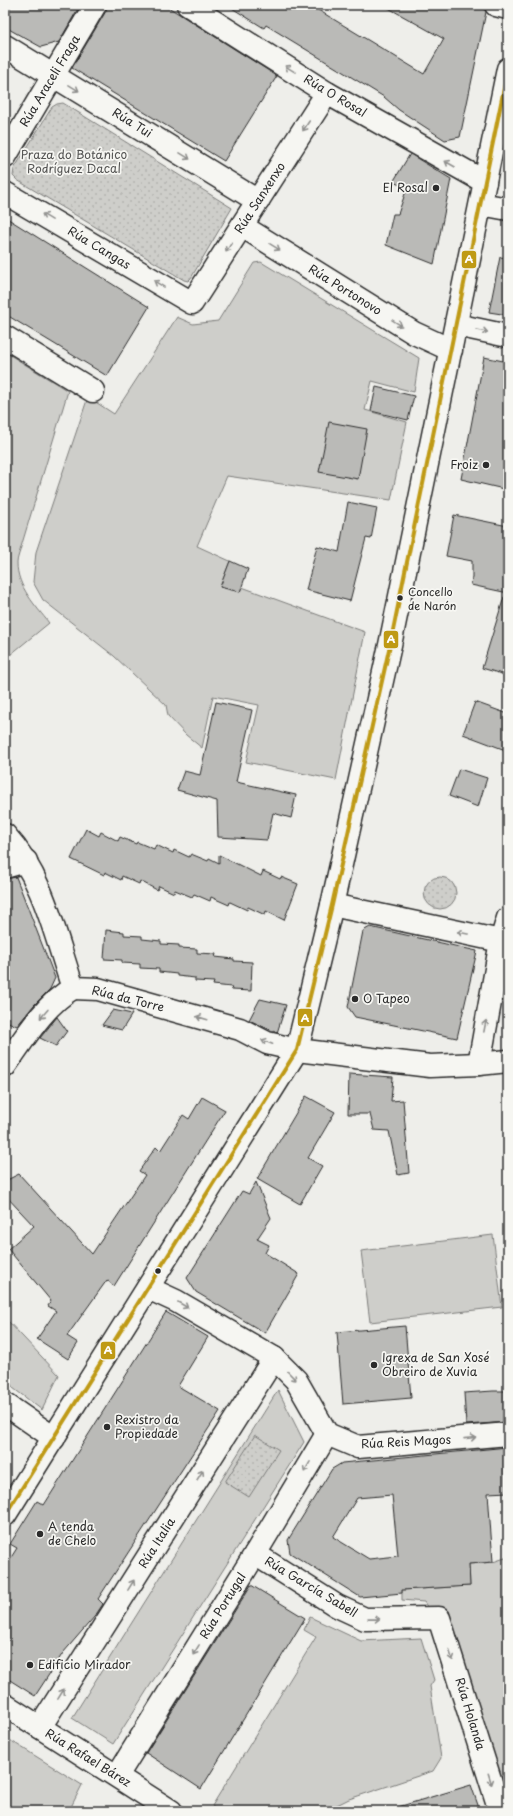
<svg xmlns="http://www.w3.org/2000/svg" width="513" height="1816" font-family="'Playpen Sans',sans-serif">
	<defs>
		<pattern id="park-dots" width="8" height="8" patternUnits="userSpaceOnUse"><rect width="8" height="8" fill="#cececa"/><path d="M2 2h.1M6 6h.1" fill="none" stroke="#b1b1ae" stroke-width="1.8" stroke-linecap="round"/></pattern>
	</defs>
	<rect width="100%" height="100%" fill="#eeeeea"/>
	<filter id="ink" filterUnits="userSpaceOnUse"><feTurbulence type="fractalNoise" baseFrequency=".025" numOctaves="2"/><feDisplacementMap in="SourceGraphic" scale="8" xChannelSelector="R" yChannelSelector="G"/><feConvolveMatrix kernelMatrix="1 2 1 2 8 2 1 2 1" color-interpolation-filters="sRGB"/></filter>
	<g filter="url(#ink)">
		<g fill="#cececa" stroke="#7c7c7a">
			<path d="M261,262l158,96 -5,34 -42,-11 -7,29 42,12 -16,78 -164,-24 -30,70 33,15 -10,26 20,5 2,-5 123,45 -29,148 -90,-18 13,-57 -46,-9 -11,52 -16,-13 -18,-19 -2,-11 -52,-49 -71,-56 -10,-18 3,-30 52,-155 26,17 63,-97 16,7 25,-3 36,-58z"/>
			<path d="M5,352l63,39 -47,156c-1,5 -4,11 -4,16 0,24 19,43 32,60l-44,36z"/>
			<path d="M493,1235l9,72 -132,15 -9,-71z"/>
			<path d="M5,1318l54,57 -17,35 -29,-22 -8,-15z"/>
			<path d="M278,1390l26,52 -191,302 -41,-26z"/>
			<path d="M508,1557v248l-62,-196 -18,-1 -4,-6 -22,-2v-10l68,-4 -1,-22 24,-2z"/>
			<path d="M310,1617l51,24 60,-3 13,42 -4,6 11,72 -8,13 -84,28 -24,12h-106l-7,-5 104,-169 -12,-7z"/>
			<path d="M5,1737l77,48 -13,26h-64z"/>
		</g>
		<g fill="url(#park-dots)" stroke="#7c7c7a">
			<path d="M63,103l169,105 -41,70 -3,3 -4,-1 -167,-100 -4,-4 1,-7 38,-62 5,-3z"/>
			<circle cx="440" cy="893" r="16"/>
			<path d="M255,1435l24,15 -30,47 -24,-15z"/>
		</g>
		<g fill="#babab7" stroke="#2b2b2b" fill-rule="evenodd">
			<path d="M5,5h75l-21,37 -18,5 -36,-20z"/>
			<path d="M107,5h58l112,71 -53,85 -152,-93 34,-57z"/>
			<path d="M227,5h83l114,69 20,-35 -61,-34h93l9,5 1,2 -26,125 -15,3 -46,-30 -15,-13 -118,-72 -2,3z"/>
			<path d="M410,154l41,25 -17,85 -48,-19 7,-31h5l9,-26 -14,-6z"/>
			<path d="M5,217l144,90 -42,69 -102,-62z"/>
			<path d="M500,257l8,1v57l-19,-3z"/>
			<path d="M484,357l24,5v128l-47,-11z"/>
			<path d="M376,387l38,9 -6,24 -37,-9z"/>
			<path d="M329,422l38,7 -9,50 -39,-7z"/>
			<path d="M348,502l29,6 -6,31 -5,-1 -16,63 -44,-11 11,-44 22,6z"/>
			<path d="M454,515l54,11v67l-37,-8 1,-8v-16l-26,-5z"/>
			<path d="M230,561l18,8 -8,23 -20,-5z"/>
			<path d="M504,597l4,1v78l-26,-8z"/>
			<path d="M216,702l36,8 -16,72 60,13 -5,23 -18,-5 -6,27 -49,-3 -1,-36 -40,-11 7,-19 16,4z"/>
			<path d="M475,702l33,12v37l-45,-17z"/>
			<path d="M459,769l28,9 -9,29 -29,-11z"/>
			<path d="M86,829l13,7 2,-4 17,9 2,-4 16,7 1,-2 17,7 2,-4 17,8 1,-3 15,7 2,-3 17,7 1,-3 10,5v-8l42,21 2,-5 17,8 1,-2 17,7 -14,36 -18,-9 -1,4 -17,-8 -1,3 -17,-8 -1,3 -18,-8 -1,4 -16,-7 -2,3 -17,-7 -1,3 -15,-7 -2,4 -17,-9 -1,3 -17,-8 -1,4 -16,-8 -1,3 -33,-16z"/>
			<path d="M16,877l39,101 -5,11 -16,16 -17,21 -9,-4 -3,-9v-32l5,-5 -5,-20v-77z"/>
			<path d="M370,927l107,24 -20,87 -102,-21 -7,-10 15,-76z"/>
			<path d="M106,930l18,2v3l18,1v3l19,2v3l18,1v3l18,1v4l19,1 -1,3 19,2v2l18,1 -1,29 -19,-1 -1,-3 -18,-2 1,-3 -19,-1v-3l-18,-2v-2l-18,-2v-3l-19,-1v-4l-18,-1v-3l-18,-1z"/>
			<path d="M260,999l26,6 -9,28 -28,-13z"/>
			<path d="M113,1010l19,4 -10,16 -20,-5z"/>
			<path d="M57,1017l10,14 -11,15 -16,-8z"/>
			<path d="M349,1074l44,3 -2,24 12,-1 6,73 -11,2 -9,-44 -15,-1 -4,-16h-22z"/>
			<path d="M306,1096l29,16 -27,46 14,8 -22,38 -43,-25z"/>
			<path d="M202,1097l23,13 -111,176 -7,-6 -40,56 11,7 -10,16 -31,-20 19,-28 -8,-5 3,-5 -43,-52 26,-23 -29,-31v-14l14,-7 73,80 53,-79 -6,-4 17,-24 4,4 23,-36 6,4z"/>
			<path d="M256,1182l15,36 -14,21 12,6 -4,8 34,21 -34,59 -69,-41 -9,-14 55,-87 7,3z"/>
			<path d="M166,1312l42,25 -30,49 42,25 -122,188 5,5 -8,12 -32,37 -28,43 -30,-19v-110l12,-19 -7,-4 27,-43 7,4z"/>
			<path d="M405,1326l6,72 -68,6 -6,-72z"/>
			<path d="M493,1391h15v31l-42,3 -2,-32z"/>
			<path d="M508,1447v45l-20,1 5,69 -24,2 1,22 -68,4v3l-42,4 -70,-44 -2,-13 44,-71 10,-6zM392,1495l6,61 -29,3 -36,-22 24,-39z"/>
			<path d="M251,1585l54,33 -104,171 -55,-36z"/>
			<path d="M471,1785l9,26h-81l-1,-4z"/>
		</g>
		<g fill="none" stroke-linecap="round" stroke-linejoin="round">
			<defs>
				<g id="minor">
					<path d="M188,5l139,88 158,89"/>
					<path d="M496,5l12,3"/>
					<path d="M5,46l253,155"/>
					<path d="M5,157l90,-152"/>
					<path d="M5,193l187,110 135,-210"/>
					<path d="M481,204l27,5"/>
					<path d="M242,226l172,107 37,17"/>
					<path d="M456,325l52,11"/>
					<path d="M5,337l88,54"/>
					<path d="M5,835c39,42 50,101 68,153"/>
					<path d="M5,867l21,-6"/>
					<path d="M332,905l169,36"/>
					<path d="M73,988l25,1 142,40 27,14 30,7 133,16 49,-2 29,-3"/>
					<path d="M479,1064l22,-123 7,-23"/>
					<path d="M5,1066c19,-27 39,-61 68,-78"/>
					<path d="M148,1288l28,13 98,57 22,22 31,54 31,13 150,-13"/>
					<path d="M5,1404l49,34"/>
					<path d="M255,1554l82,52 28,13 74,-1 61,193"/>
					<path d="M5,1705l166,106"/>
					<path d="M40,1727l234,-369"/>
					<path d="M117,1776l138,-222 72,-120"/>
				</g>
				<path id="major" d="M5,1515l292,-465 35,-145 58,-260 118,-576"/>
			</defs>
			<use href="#minor" stroke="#2b2b2b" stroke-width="25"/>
			<use href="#major" stroke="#2b2b2b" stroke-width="25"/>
			<use href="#minor" stroke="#f6f6f2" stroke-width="22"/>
			<use href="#major" stroke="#f6f6f2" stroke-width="22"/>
			<defs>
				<path id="bus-1" d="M5,1515l292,-465 35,-145 58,-260 118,-576"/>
			</defs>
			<use href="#bus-1" stroke="#f6f6f2" stroke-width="7"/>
			<use href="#bus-1" stroke="#bf9a14" stroke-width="4"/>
		</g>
		<defs><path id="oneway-shaft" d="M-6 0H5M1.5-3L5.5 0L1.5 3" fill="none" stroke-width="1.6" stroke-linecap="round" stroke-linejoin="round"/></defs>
		<g stroke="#90908e">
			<use href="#oneway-shaft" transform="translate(290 69) rotate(-148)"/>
			<use href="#oneway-shaft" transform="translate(74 88) rotate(31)"/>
			<use href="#oneway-shaft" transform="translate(306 126) rotate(123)"/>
			<use href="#oneway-shaft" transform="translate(185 156) rotate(32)"/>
			<use href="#oneway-shaft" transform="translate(450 164) rotate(-150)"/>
			<use href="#oneway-shaft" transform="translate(47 217) rotate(-149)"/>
			<use href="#oneway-shaft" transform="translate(229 247) rotate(122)"/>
			<use href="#oneway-shaft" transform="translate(275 247) rotate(32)"/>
			<use href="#oneway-shaft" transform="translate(159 284) rotate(-149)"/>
			<use href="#oneway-shaft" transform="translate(397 323) rotate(32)"/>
			<use href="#oneway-shaft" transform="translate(482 331) rotate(12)"/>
			<use href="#oneway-shaft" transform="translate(463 933) rotate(-168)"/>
			<use href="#oneway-shaft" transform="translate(44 1014) rotate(131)"/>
			<use href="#oneway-shaft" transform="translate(202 1018) rotate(-164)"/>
			<use href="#oneway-shaft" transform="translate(485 1026) rotate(-79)"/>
			<use href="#oneway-shaft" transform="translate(267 1042) rotate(-159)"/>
			<use href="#oneway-shaft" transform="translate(183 1305) rotate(30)"/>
			<use href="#oneway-shaft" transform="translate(292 1376) rotate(46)"/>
			<use href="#oneway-shaft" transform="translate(470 1438) rotate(-6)"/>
			<use href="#oneway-shaft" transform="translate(307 1467) rotate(120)"/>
			<use href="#oneway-shaft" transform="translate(200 1475) rotate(-58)"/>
			<use href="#oneway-shaft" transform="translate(131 1585) rotate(-58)"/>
			<use href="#oneway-shaft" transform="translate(374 1619) rotate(-1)"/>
			<use href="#oneway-shaft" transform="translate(196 1650) rotate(122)"/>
			<use href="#oneway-shaft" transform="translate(451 1655) rotate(72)"/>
			<use href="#oneway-shaft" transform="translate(61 1694) rotate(-58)"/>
			<use href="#oneway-shaft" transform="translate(490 1779) rotate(73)"/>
		</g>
	</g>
	<g fill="#2b2b2b" stroke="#f6f6f2" stroke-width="1.5">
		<circle cx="436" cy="188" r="4"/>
		<circle cx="486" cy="465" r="4"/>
		<circle cx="400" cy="598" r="3.5"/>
		<circle cx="355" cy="999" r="4"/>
		<circle cx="158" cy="1271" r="3.5"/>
		<circle cx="374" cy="1365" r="4"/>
		<circle cx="107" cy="1427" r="4"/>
		<circle cx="40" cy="1534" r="4"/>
		<circle cx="30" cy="1665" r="4"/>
	</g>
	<g text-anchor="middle" stroke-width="3.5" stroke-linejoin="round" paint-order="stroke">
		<g font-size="11" fill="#2b2b2b" stroke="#f6f6f2" text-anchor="start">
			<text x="408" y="596">Concello<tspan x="408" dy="14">de Narón</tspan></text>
		</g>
		<g font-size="12" fill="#2b2b2b" stroke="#f6f6f2">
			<text transform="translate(50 81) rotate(-59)" y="4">Rúa Araceli Fraga</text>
			<text transform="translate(335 96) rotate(31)" y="4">Rúa O Rosal</text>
			<text transform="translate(132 123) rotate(32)" y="4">Rúa Tui</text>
			<text transform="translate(260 198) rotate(-57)" y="4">Rúa Sanxenxo</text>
			<text transform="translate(99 248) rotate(31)" y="4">Rúa Cangas</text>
			<text transform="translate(345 290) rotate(32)" y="4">Rúa Portonovo</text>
			<text transform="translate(128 999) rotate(14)" y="4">Rúa da Torre</text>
			<text transform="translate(406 1442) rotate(-3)" y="4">Rúa Reis Magos</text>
			<text transform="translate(157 1543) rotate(-58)" y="4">Rúa Italia</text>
			<text transform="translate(311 1587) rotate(31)" y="4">Rúa García Sabell</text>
			<text transform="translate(223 1606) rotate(-58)" y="4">Rúa Portugal</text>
			<text transform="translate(470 1714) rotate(73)" y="4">Rúa Holanda</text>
			<text transform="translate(88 1758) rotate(32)" y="4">Rúa Rafael Bárez</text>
		</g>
		<g font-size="12" fill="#545453" stroke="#f6f6f2">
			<text x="74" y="159">Praza do Botánico<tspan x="74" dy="14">Rodríguez Dacal</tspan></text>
		</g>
		<g font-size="12" fill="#2b2b2b" stroke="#f6f6f2" text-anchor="start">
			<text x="428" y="192" text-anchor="end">El Rosal</text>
			<text x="478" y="469" text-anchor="end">Froiz</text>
			<text x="363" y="1003">O Tapeo</text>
			<text x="382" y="1362">Igrexa de San Xosé<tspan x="382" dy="14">Obreiro de Xuvia</tspan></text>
			<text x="115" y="1424">Rexistro da<tspan x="115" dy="14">Propiedade</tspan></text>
			<text x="48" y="1531">A tenda<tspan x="48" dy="14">de Chelo</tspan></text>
			<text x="38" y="1669">Edificio Mirador</text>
		</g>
	</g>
	<g stroke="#f6f6f2" stroke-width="1.5">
		<rect x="461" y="250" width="16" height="19" rx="4" fill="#bf9a14"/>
		<rect x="383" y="630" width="16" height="19" rx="4" fill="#bf9a14"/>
		<rect x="297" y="1008" width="16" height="19" rx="4" fill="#bf9a14"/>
		<rect x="100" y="1341" width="16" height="19" rx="4" fill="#bf9a14"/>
	</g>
	<g font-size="11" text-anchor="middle" font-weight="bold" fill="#fff">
		<text x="469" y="263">A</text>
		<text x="391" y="643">A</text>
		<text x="305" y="1022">A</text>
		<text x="108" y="1354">A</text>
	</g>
	<rect width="513" height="1816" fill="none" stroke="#f6f6f2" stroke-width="20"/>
	<rect x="10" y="10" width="493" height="1796" fill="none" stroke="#2b2b2b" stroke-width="1.5" filter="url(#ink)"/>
</svg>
